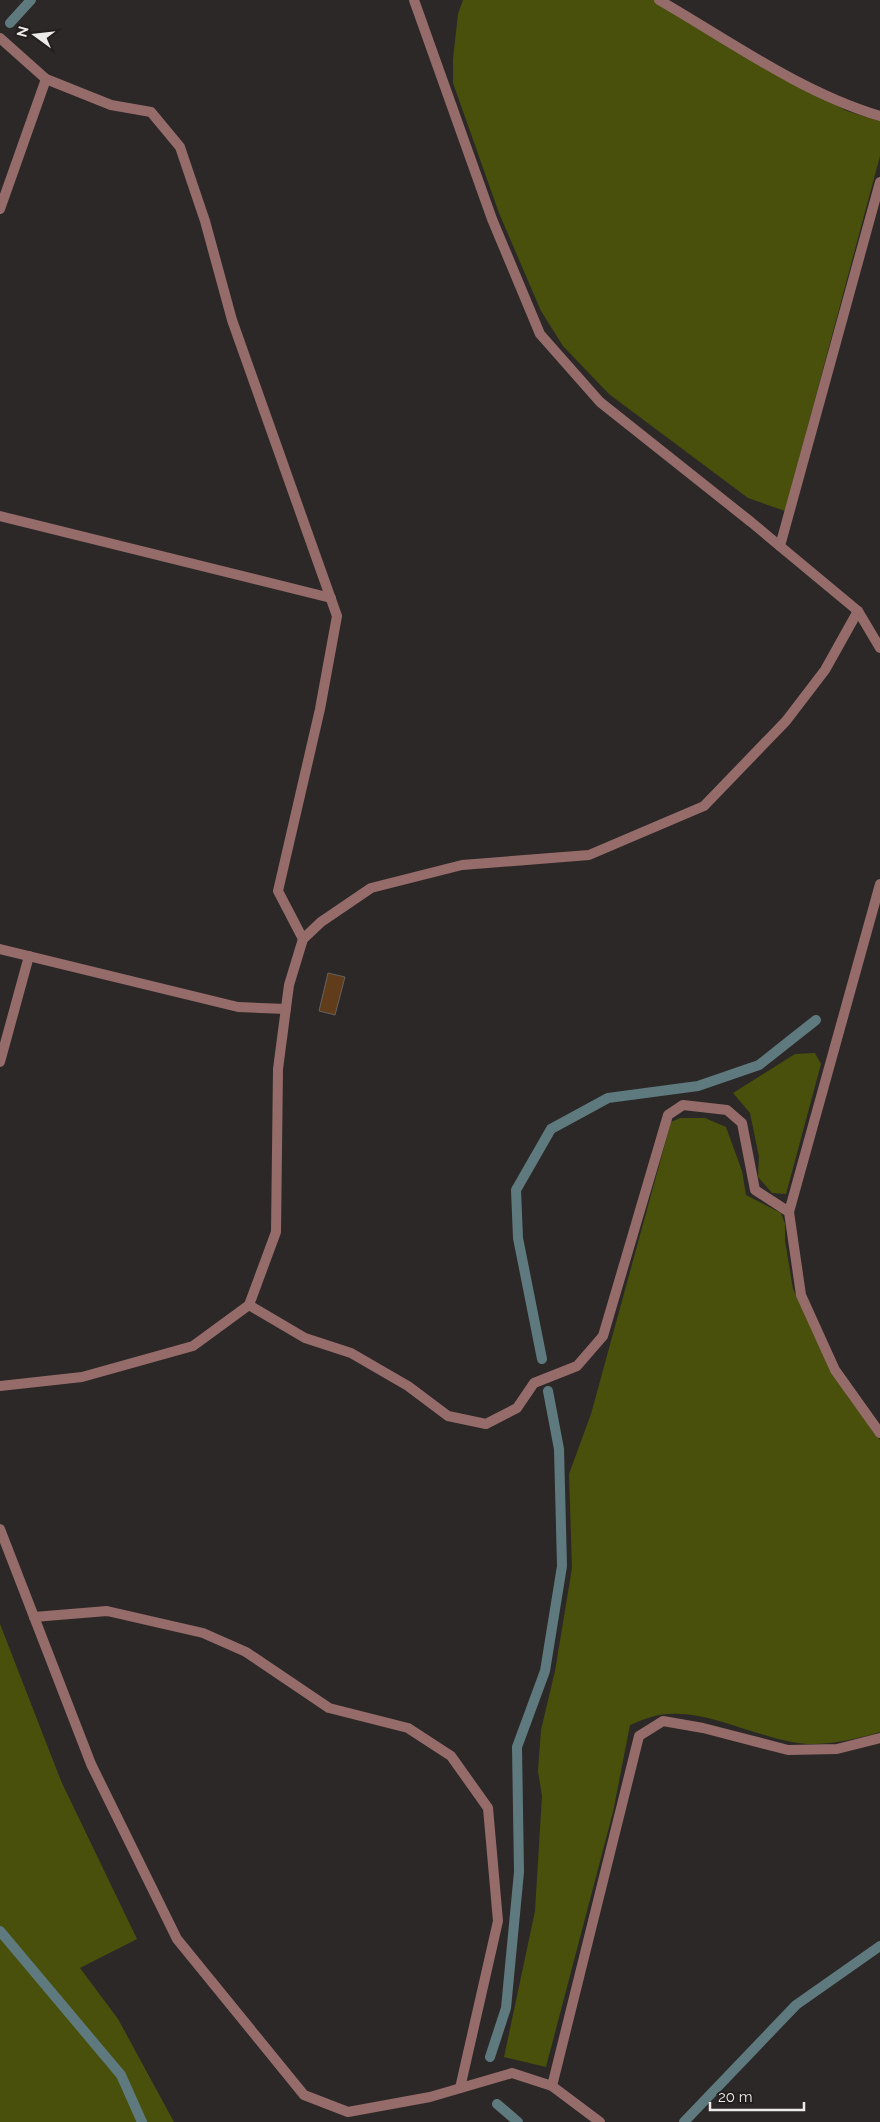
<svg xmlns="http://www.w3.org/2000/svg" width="880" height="2122" font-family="Raleway,sans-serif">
	<rect width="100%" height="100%" fill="#2c2827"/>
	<g fill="#49500c">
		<path d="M463,0h191l118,71 75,40 33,10v35l-95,355 -37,-13 -139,-104 -46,-48 -22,-35 -42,-98 -46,-130v-24l5,-45z"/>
		<path d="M815,1053l6,11 -35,130 -14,-1 -14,-16 1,-20 -9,-44 -17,-20 62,-39z"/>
		<path d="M680,1118h25l21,9 16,44 4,24 35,18 4,11v17l8,48 55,108 32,43v292c-18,6 -52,13 -72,12 -46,-3 -96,-34 -141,-30 -13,1 -25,6 -37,11l-17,87 -67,255 -42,-10 31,-146 7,-115 -4,-25 3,-41 14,-59 17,-103 -3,-94 22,-60 80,-292z"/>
		<path d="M0,1624l61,157 76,158 -57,29 38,51 56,103h-174z"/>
	</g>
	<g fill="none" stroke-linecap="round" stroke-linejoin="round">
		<g stroke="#5e7a7e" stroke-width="10">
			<path d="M10,23l21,-23"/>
			<path d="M542,1359l-24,-121 -2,-48 35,-61 57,-31 90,-12 61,-21 57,-45"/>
			<path d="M0,1931l121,144 21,47"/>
			<path d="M490,2057l16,-49 13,-136 -2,-125 28,-76 17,-105 -3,-117 -11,-58"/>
			<path d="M497,2104l21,18"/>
			<path d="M684,2122l112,-117 84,-59"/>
		</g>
	</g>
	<path fill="#613c1a" stroke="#64615f" d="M328,973l17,4 -10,38 -16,-4z"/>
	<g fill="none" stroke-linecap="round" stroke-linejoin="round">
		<g stroke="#956c69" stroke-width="10">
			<path d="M414,0l78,219 48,115 60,68 151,120 107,89 22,37"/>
			<path d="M659,0c71,41 143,93 221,116"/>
			<path d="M0,38l46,41 65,26 40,7 29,35 25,74 27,99 105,296 -17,93 -42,182 25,48"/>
			<path d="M0,209l46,-130"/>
			<path d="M0,516l331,82"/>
			<path d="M780,546l100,-364"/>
			<path d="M880,884l-91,328 12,83 34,75 45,63"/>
			<path d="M0,949l238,58 48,2"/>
			<path d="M0,1062l29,-106"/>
			<path d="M249,1305l56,33 46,15 57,33 40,30 38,8 31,-16 17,-25 43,-17 26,-30 65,-221 15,-10 44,5 15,13 13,67 34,22"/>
			<path d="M0,1386l82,-9 111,-31 56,-41 27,-73 2,-163 11,-84 14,-46 18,-17 50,-34 91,-23 127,-10 115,-49 82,-85 39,-51 33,-59"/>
			<path d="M0,1529l91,235 86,175 127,156 44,17 82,-15 82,-24 40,13 48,36"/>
			<path d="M34,1617l73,-6 96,22 43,19 83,56 79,20 43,28 37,52 10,113 -38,167"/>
			<path d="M552,2086l87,-350 24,-15 40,7 85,22 49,-1 43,-11"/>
		</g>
	</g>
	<g transform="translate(35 35) rotate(285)" stroke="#221f1e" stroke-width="4" paint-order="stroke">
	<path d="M0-4L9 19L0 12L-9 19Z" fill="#edebea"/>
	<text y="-8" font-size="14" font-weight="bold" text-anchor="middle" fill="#edebea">N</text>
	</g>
	<path d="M710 2102v8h94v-8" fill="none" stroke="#edebea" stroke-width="2.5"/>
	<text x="718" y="2102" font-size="15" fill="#edebea" stroke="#221f1e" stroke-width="4" paint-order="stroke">20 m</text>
</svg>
